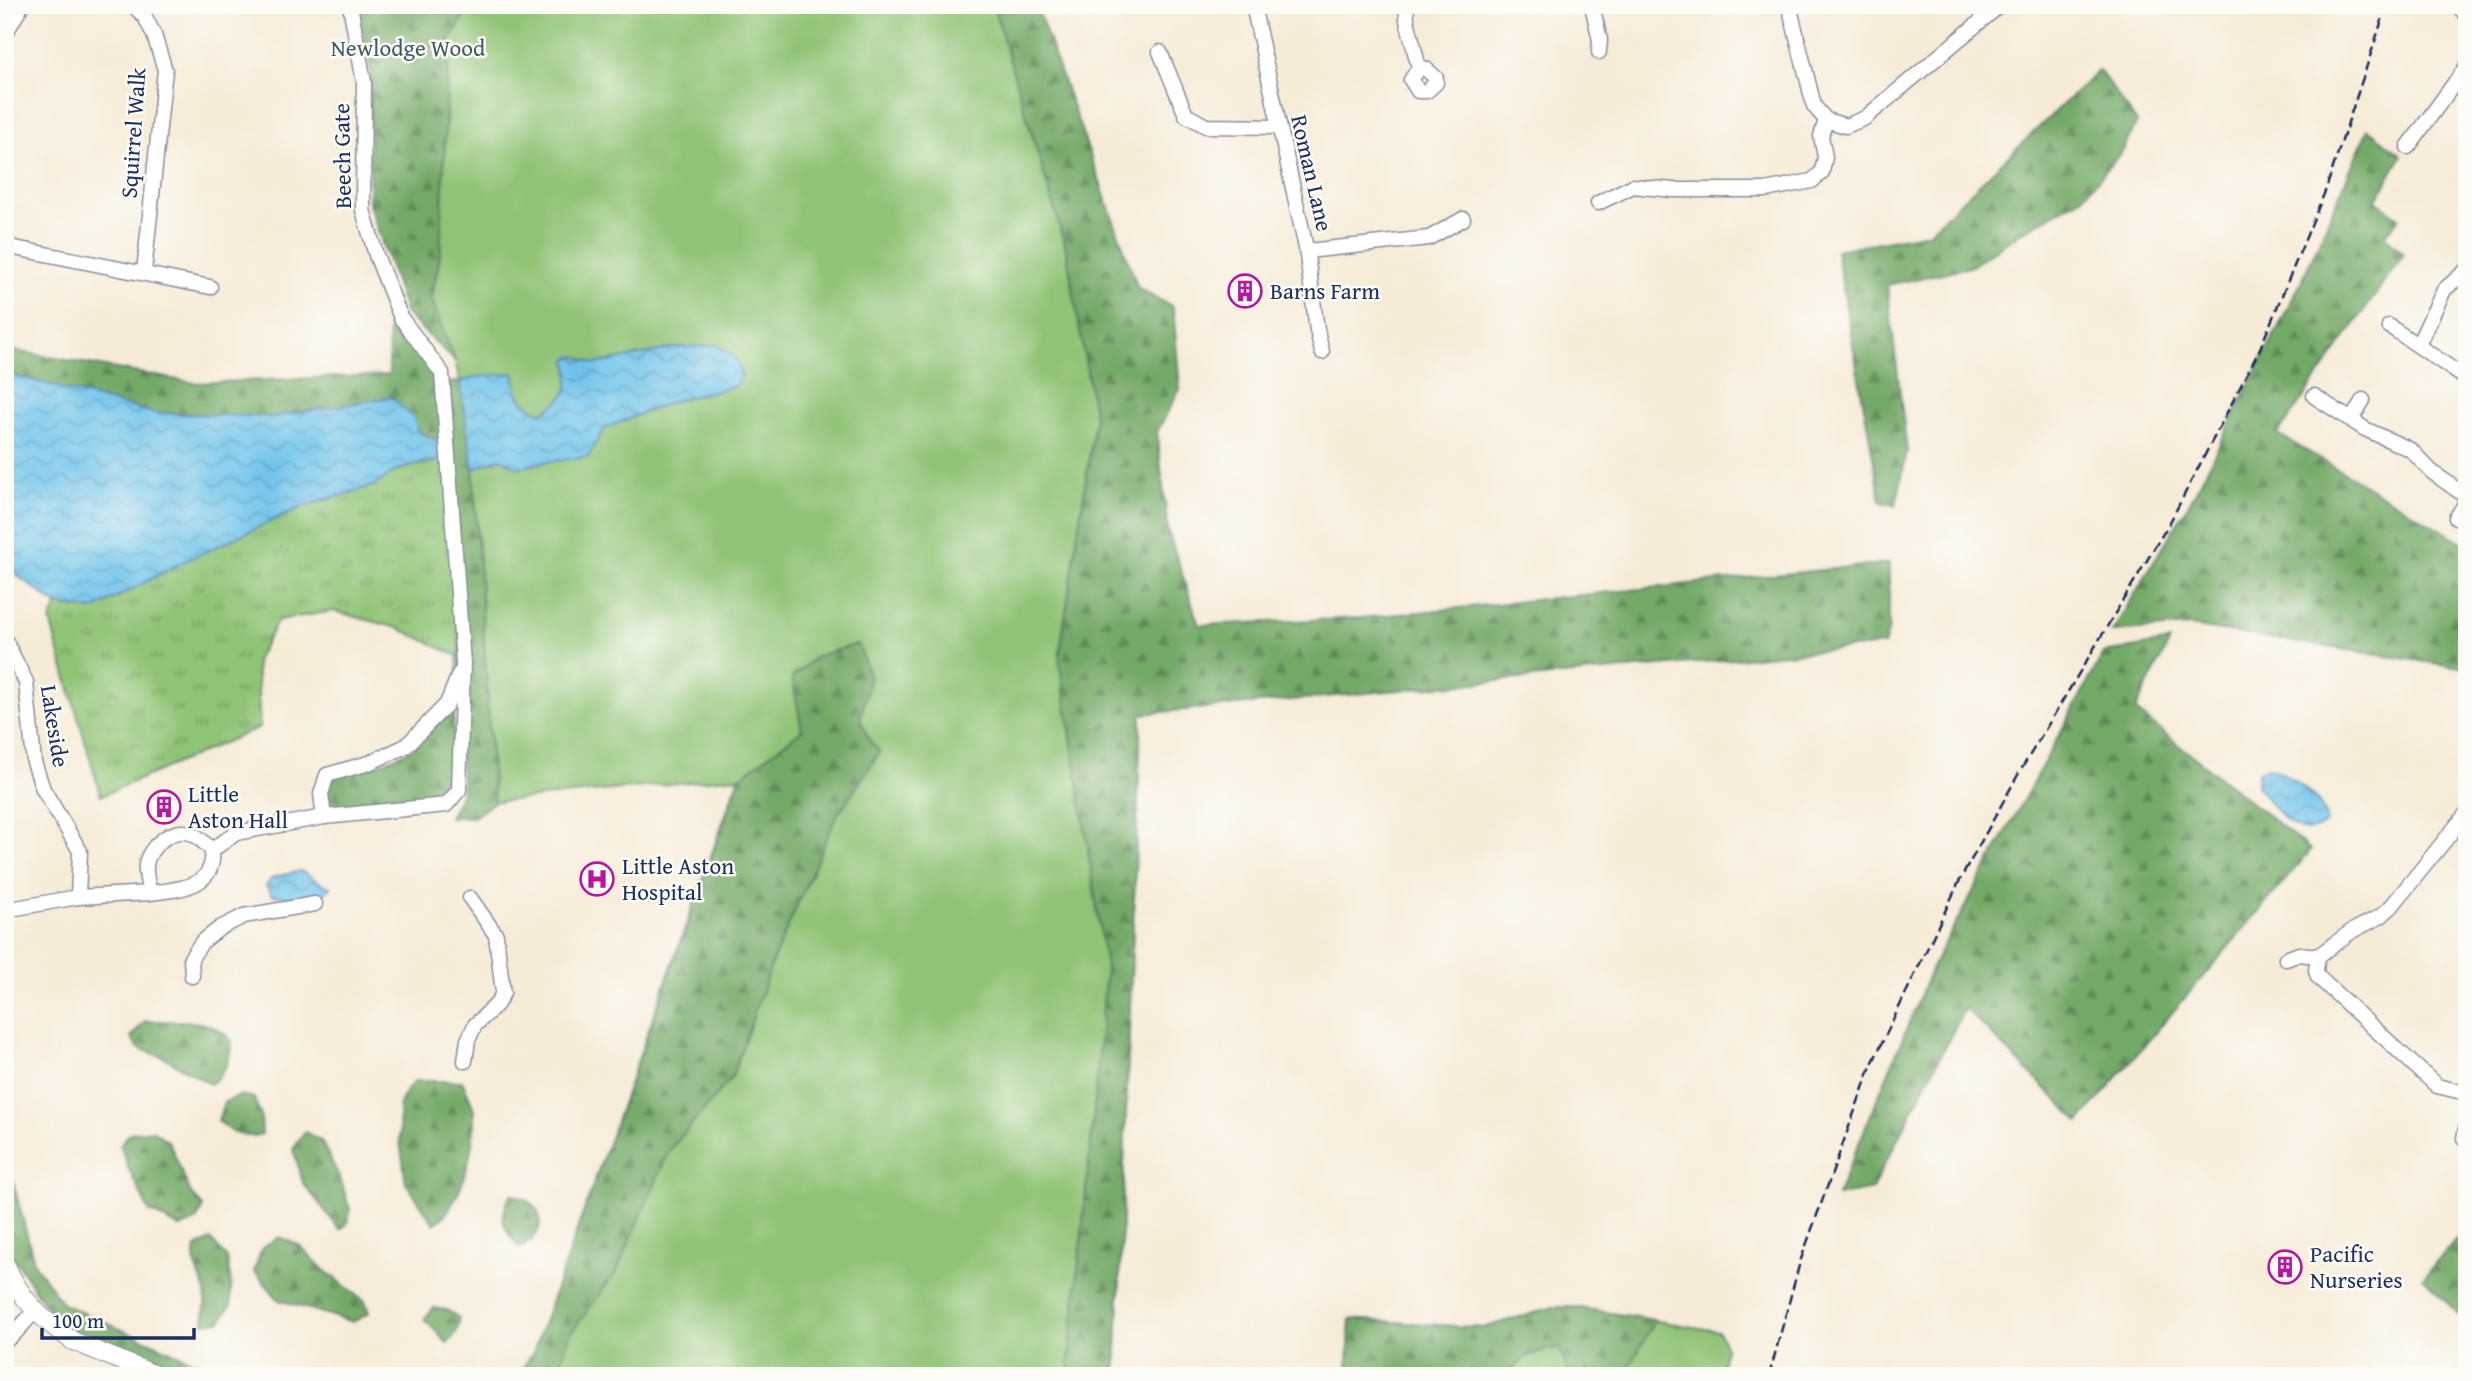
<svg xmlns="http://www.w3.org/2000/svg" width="2472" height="1381" font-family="'Gentium Book Plus',serif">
	<defs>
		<pattern id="forest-firs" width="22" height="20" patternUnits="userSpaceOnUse" patternTransform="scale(1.75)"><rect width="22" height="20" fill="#73a966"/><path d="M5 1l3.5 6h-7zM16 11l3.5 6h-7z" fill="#5e8a57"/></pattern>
		<pattern id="park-tufts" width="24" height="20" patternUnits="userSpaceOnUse" patternTransform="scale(1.75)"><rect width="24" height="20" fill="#8fc375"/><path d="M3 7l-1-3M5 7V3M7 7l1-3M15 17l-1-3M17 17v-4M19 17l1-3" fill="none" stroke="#749f63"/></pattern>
		<pattern id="water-waves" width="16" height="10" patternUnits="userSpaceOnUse" patternTransform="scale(1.75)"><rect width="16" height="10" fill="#6ec3eb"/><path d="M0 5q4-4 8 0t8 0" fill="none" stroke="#5a9fc2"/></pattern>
	</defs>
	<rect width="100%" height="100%" fill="#fdfcf7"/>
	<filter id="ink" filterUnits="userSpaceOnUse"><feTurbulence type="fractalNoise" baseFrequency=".0143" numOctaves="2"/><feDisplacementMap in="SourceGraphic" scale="14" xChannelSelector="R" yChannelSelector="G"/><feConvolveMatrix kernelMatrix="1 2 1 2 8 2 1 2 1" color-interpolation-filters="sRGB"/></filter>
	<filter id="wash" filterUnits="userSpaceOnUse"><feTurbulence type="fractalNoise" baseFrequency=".00686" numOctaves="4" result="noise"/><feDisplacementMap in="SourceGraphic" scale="28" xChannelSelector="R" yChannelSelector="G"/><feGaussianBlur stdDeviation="1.57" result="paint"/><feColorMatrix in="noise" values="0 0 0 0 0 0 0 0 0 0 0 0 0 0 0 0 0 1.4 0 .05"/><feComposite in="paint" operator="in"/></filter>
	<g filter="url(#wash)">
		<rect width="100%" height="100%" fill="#f6ebd7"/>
		<g fill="#8fc375" stroke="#55796a" stroke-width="2">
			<path d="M471,5h562l108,709 -25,662h-591l214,-599 -245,25 -21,-333 29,-11 16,10 28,-6 59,-34 71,-28 60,-14 -63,-38 -77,16 -21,-8 -8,3c5,32 1,37 -25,54l-17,-8 -9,-15 -40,-13 -16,5 -5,-21 -24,-62 9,-43 9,-216z"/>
			<path d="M1554,1307h19l145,24 8,16 -6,29h-372l2,-57 133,9z"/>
		</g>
		<g fill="url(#forest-firs)" stroke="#476c62" stroke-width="2">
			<path d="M358,5h113l-22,36 -9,215 -9,43 24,62 -49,-47 -37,-110 2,-130z"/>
			<path d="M993,5h43l102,283 35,19 7,82 -23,43 11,99 31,94 163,-7 527,-55v65l-5,17 -743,69 -25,662h-46l-1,-14 27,-271 10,-123 -47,-310 36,-239 -29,-171z"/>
			<path d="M2099,70l38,52 -14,28 -40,47 -64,37 -49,33 -83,18 20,166 -11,55 -15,-4 -45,-252 92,-17z"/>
			<path d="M2368,129l34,26 -26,46 24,17 -16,17 20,19 -126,180 189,111v123l-277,-42 -78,6 83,-139 110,-219z"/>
			<path d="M388,305l49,68 8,71 -27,-12 -27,-35 -118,20 -120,-4 -148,-40v-24l190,34 194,-8z"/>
			<path d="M460,382l13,87 21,333 -20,15h-25l13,-25 -14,-409z"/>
			<path d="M2170,641l-35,69 176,140 -232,272 -114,-114 -93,181 -35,7 96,-231 171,-312z"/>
			<path d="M858,644l12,33 -10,42 10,22 10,11 -44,65 -63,143 -41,117 -63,74 -53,122 -46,61 -13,42h-39l16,-26 206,-573 62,-47 -10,-53 25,-21z"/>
			<path d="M450,709h4l-2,78 -13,12 -112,13 -1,-23 7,-13 44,-11 36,-16z"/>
			<path d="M145,1021c32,1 64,-6 87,20 -3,19 -5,32 -22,43l-47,-27 -25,-9 -7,-11z"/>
			<path d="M415,1081h47c4,9 11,21 12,31 2,32 -12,95 -40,112l-28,-41 -6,-42 -1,-34 6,-15z"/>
			<path d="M242,1095l12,3 7,18 1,18c-17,6 -31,-2 -44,-13l6,-19z"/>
			<path d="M152,1130l17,12 22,52 12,13 -7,14 -16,7 -31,-17 -19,-39 -10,-27 10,-12z"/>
			<path d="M305,1132l16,9 20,39 9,30 -3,14 -7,6 -37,-47 -10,-35z"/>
			<path d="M5,1152l30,113 28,39 165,72h-51l-42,-21 -66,-27 -23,-21 -38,-58 -3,-11z"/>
			<path d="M511,1194c5,2 13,3 17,7 21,16 12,37 -8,47 -18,-22 -22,-28 -9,-54z"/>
			<path d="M2461,1234l6,6v83l-44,-45z"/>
			<path d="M279,1237l20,8 25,25 41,31 4,12 -16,9 -74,-22 -25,-29 8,-23z"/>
			<path d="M211,1240l16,18 4,26v20l-10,17 -17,2 2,-31 -12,-31 2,-14z"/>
			<path d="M1554,1307h19l82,13 -30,56h-56l-10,-29 -30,8 -25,21h-156l2,-57 133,9z"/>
			<path d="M433,1308l14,2 12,8c0,12 -3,17 -12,25l-23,-24z"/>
		</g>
		<path fill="url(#park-tufts)" stroke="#55796a" stroke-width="2" d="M447,458l13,199 -62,-29 -64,-17 -56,9 -22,41 4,66 -159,69 -51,-175 7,-16 36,5 90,-48 121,-56 71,-21 22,-15z"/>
		<g fill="url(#water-waves)" stroke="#4479a4" stroke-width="2">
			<path d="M717,345l17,11 8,19 -6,11 -60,14 -71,28 -17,29 -42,5 -28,6 -17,-10 -28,11 -13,-87 16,-5 38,-4c3,24 6,30 28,40 26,-17 30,-22 25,-54l8,-3 21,8 77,-16z"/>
			<path d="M5,373l148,40 120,4 118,-20 24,22 3,13 27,12 2,14 -50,12 -22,15 -71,21 -121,56 -90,48 -36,-5 -52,-39z"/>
			<path d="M2267,767c18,3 62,36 59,55 -28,25 -53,-16 -69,-36l1,-14z"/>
			<path d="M300,871c12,5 18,13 31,16 -12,18 -41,11 -59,8l-6,-9 6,-8z"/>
		</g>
	</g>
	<g filter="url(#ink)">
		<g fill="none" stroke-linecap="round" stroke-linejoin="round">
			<defs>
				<g id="minor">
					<path d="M133,5l12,12 9,18 11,35 -21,202"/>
					<path d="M1253,5l53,243 11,82 5,22"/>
					<path d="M1406,5l1,15 12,48 -8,12 7,11h9l9,-8v-5l-10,-9 -7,-1"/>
					<path d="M1592,5l8,35 -1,12"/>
					<path d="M1789,5l25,101 12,14"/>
					<path d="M2458,5l9,11"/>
					<path d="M5,34l17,-29"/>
					<path d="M1160,52l26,63 20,11 72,1"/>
					<path d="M1826,120l20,6 19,-8 135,-113"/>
					<path d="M2408,147l59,-81"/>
					<path d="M1598,203l35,-17 40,4h92l47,-9 10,-9 3,-15 -4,-21 5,-16"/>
					<path d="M5,246l205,41"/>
					<path d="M1307,251l122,-13 34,-19"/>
					<path d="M2389,326l78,53"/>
					<path d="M2418,345l26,-55 23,-20"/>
					<path d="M2314,396l51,33 46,21 21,22 35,25"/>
					<path d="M2352,419l11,-19"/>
					<path d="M2456,518l11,-17"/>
					<path d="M5,640l21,42 8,80 9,27 37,62 -2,46"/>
					<path d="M324,817l-3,-23 6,-19 42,-12 37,-17 41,-42 12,-30"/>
					<path d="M150,893c29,-4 66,-5 62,-43"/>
					<path d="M5,910l73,-13 72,-4c-2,-9 -5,-19 -4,-28 2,-18 26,-38 44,-32 8,2 16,12 22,17l24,-17 88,-16 122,-12 13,-15 4,-127 -21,-290 -41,-55 -25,-63 -13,-45 1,-128 -14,-77"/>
					<path d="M2318,956l-2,14 2,7 119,109 21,5 9,-4"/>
					<path d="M2318,956l34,-25 29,-15 10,-9 76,-94"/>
					<path d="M2286,959l13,-5 19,2"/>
					<path d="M192,976l-1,-18 11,-16 18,-14 24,-12 71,-12"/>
					<path d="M465,1061l3,-21 7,-15 22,-21 6,-11 -7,-58 -26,-37"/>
					<path d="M2464,1138l3,-14"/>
					<path d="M5,1341l10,-8 19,-21"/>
				</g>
				<path id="major" d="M5,1264c16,36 36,55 68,77l85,35"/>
			</defs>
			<use href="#minor" stroke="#888d9a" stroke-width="17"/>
			<use href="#major" stroke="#888d9a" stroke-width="20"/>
			<use href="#minor" stroke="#fff" stroke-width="14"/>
			<use href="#major" stroke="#fff" stroke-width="18"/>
			<path stroke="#1b2f5e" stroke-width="2.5" stroke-dasharray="10 5" stroke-linecap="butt" d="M1769,1376l31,-114 71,-196 89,-186 59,-107 151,-251 89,-171 67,-162 61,-184"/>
		</g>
	</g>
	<defs>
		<symbol id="building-ring" viewBox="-11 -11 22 22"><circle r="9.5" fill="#fdfcf7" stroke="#b5179e" stroke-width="1.5"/><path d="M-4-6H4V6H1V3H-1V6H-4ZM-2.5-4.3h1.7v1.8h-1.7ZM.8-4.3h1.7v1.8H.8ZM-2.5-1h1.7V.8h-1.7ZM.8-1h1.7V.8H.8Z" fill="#b5179e"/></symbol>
		<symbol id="hospital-ring" viewBox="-11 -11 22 22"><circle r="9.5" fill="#fdfcf7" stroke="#b5179e" stroke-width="1.5"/><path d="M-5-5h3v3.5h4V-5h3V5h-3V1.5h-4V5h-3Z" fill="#b5179e"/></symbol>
	</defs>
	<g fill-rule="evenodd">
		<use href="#building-ring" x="1226" y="272" width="38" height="38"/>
		<use href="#building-ring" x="145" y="788" width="38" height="38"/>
		<use href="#hospital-ring" x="578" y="860" width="38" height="38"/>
		<use href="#building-ring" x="2266" y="1248" width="38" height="38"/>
	</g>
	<g text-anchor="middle" stroke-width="5" stroke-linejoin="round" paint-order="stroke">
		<g font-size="23" fill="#3e5b65" stroke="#fdfcf7">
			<text x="408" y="56">Newlodge Wood</text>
		</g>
		<g font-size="23" fill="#1b2f5e" stroke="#fdfcf7">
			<text transform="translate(133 133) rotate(-86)" y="8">Squirrel Walk</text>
			<text transform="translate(342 156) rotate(-91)" y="8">Beech Gate</text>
			<text transform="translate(1312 173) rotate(77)" y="8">Roman Lane</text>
			<text transform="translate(55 726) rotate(81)" y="8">Lakeside</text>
		</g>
		<g font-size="23" fill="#1b2f5e" stroke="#fdfcf7" text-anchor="start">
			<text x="1270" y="299">Barns Farm</text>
			<text x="188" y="802">Little<tspan x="188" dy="26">Aston Hall</tspan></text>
			<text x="622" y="874">Little Aston<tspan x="622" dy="26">Hospital</tspan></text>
			<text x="2310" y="1262">Pacific<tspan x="2310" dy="26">Nurseries</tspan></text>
		</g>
	</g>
	<rect width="2472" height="1381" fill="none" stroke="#fdfcf7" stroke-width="28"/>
	<path d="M42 1328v10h152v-10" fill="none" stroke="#1b2f5e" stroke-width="3.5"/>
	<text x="52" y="1328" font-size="21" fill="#1b2f5e" stroke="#fdfcf7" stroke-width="5" paint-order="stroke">100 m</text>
</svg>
